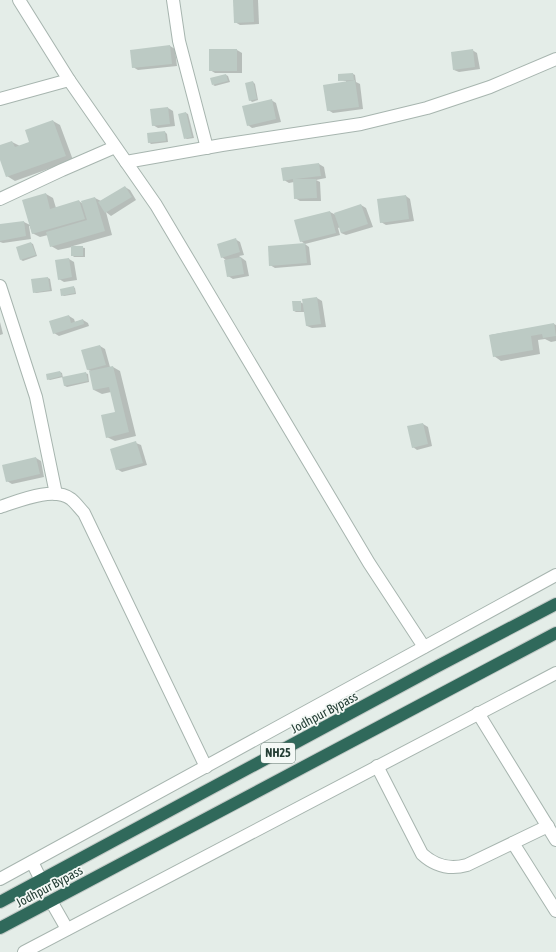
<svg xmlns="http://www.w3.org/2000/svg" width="556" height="952" font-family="'Asap Condensed',sans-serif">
	<rect width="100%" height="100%" fill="#e4ede8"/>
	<g fill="#0003">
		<path d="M234,0h24l1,24 -19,1 -5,-3z"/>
		<path d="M170,46l5,3 2,17 -39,4 -5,-3z"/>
		<path d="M210,50h27l5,3v20h-27l-5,-3z"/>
		<path d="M472,50l5,3 3,16 -21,3 -5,-2z"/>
		<path d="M353,74l2,1 1,7 4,2 3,25 -30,4 -5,-3 18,-27v-2l-7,-1v-5z"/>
		<path d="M226,75l2,1 2,6 -15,4 -2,-1z"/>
		<path d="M253,82l2,2 3,16 -6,2 -2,-2z"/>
		<path d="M271,100l5,3 5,19 -29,6 -4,-3z"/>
		<path d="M168,108l5,3 2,15 -17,2 -5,-3z"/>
		<path d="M186,113l2,1 6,24 -7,1 -2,-1z"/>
		<path d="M53,121l7,4 13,35 -58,21 -8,-5 -7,-19v-11l12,-4 8,4 11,-4z"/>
		<path d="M165,132l2,2 1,8 -17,2 -2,-2z"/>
		<path d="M319,164l5,3 2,11 -10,2 4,2 1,19h-21l-5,-3 -1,-16 -5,1 -5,-3 -2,-12z"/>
		<path d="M125,187l5,3 6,10 -25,16 -5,-4 6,23 -39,11 12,2v9h-11l-2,-2v-8l-14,3 -7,-4 -3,-11 -8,2 -8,-4 -2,-7h-1l2,13 -28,4 -3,-1v-17l24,-3 6,3 16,-31 7,4 3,10 23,-7 4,3 12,-6 6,3z"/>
		<path d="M406,196l4,3 4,22 -28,4 -5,-3z"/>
		<path d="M361,205l5,3 7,19 -27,8 -5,-2 -1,-6 -2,1 2,7 -35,9 4,3 2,18 -36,3 -5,-3 35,-21 -4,-3 29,-29 6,3z"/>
		<path d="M235,239l5,3 4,13 -5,1 7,5 3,15 -16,3 -5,-3 -1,-15 -5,-4z"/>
		<path d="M31,243l2,1 4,12 -14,5 -2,-1z"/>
		<path d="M69,259l5,3 3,18 -13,2 -5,-3z"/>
		<path d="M48,278l2,1 2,12 -16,2 -2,-1z"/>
		<path d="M73,287l2,1 1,6 -12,2 -2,-1z"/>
		<path d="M317,298l5,3 4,26 -14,1 -5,-2 -2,-14h-9l-2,-1 6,-9 4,2 -1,-4z"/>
		<path d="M69,316l5,3 1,3 8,-2 5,3 1,3 -30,10 -5,-3z"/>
		<path d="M0,322l3,12 -3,1z"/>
		<path d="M554,324l2,1v16l-5,1 -6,-3 -7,1 2,14 -39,7 -7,-5 -4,-21z"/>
		<path d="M100,346l5,3 5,18h3l7,4 16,65 -21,5 -8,-4 9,-25 -5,-20 -9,2 -8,-4 -3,-19 -3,-1z"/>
		<path d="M60,372l2,1 1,5 22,-5 3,1 1,8 -22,5 -2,-1 -2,-9 -13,3 -2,-1z"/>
		<path d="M423,424l5,3 4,19 -15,4 -4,-3z"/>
		<path d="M136,443l5,2 6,20 -25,7 -5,-3z"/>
		<path d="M36,458l5,3 3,16 -32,7 -5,-3z"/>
	</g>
	<g fill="#bccac4">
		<path d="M233,0h20l1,22 -20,1z"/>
		<path d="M170,45l2,19 -40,4 -2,-18z"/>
		<rect x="209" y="49" width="28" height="22"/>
		<path d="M473,49l2,18 -22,3 -2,-18z"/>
		<path d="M353,73l1,7 -16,1v-7z"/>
		<path d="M226,74l2,7 -16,4 -2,-7z"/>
		<path d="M355,80l4,27 -32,4 -4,-26z"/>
		<path d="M253,81l4,18 -8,2 -4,-18z"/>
		<path d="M272,99l4,20 -29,7 -5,-20z"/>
		<path d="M168,107l2,17 -18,2 -2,-17z"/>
		<path d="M186,112l6,25 -8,2 -6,-25z"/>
		<path d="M53,120l13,36 -60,21 -6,-17v-15l12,-4 3,6 14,-5 -4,-12z"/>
		<path d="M165,131l1,10 -18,2 -1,-10z"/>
		<path d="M319,163l2,13 -26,3h21l1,19 -23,1 -1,-20 -10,2 -2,-13z"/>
		<path d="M125,186l7,11 -27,16 -7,-11z"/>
		<path d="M46,193l4,16 29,-9 6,19 -53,15 -10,-34z"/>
		<path d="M406,195l3,24 -29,4 -3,-24z"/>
		<path d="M95,197l10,34 -55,16 -4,-15 41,-12 -6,-19z"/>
		<path d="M361,204l7,20 -27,9 -7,-20z"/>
		<path d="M330,211l6,22 -36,9 -6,-22z"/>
		<path d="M24,221l2,15 -26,5v-17z"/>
		<path d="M236,238l4,14 -19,6 -4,-14z"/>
		<path d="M31,242l5,13 -16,5 -4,-13z"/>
		<path d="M305,243l2,20 -38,3 -1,-20z"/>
		<rect x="71" y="246" width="12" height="10"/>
		<path d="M241,257l3,17 -17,3 -3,-17z"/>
		<path d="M69,258l3,19 -14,3 -3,-20z"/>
		<path d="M48,277l2,13 -17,3 -2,-14z"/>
		<path d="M74,286l1,7 -14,3 -1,-7z"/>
		<path d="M317,297l4,27 -15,2 -4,-27z"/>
		<path d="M292,301h9v10h-8z"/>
		<path d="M69,315l2,8 12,-4 1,5 -31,10 -4,-13z"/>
		<path d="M554,323l2,13 -13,2 -1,-4 -11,2 2,14 -40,7 -4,-22z"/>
		<path d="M100,345l6,20 -19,5 -6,-20z"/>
		<path d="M113,366l16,66 -23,6 -5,-23 14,-3 -6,-25 -16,3 -4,-19z"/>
		<path d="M60,371l2,5 -15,4 -1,-6z"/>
		<path d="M86,372l2,9 -24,5 -2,-9z"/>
		<path d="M423,423l5,21 -16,4 -5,-22z"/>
		<path d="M136,441l7,22 -27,7 -6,-21z"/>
		<path d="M36,457l4,17 -34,8 -4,-17z"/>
	</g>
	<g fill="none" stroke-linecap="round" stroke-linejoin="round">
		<defs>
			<g id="minor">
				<path d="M19,0l50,80"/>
				<path d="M173,0l6,41 28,107"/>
				<path d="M0,99l69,-19 87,125 213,358 55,84"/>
				<path d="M126,162l96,-17 139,-21 66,-16 63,-21 66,-28"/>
				<path d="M0,199l62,-29 53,-23"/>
				<path d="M0,286l36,111 20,97"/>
				<path d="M0,507c19,-6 53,-21 71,-8 5,4 9,10 13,14l122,254"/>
				<path d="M478,713l78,127"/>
				<path d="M377,766l45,88c13,12 27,16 45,11l81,-39"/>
				<path d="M513,843l43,68"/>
				<path d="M32,862l9,18"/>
				<path d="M0,879l556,-304"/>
				<path d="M51,901l16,28"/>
				<path d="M24,952l532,-279"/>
			</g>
			<g id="highway">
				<path d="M0,902l436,-235 120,-63"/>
				<path d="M0,928l556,-295"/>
			</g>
		</defs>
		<use href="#minor" stroke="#a7b5af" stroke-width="14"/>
		<use href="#highway" stroke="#c2c9c6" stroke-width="14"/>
		<use href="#minor" stroke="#fff" stroke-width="12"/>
		<use href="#highway" stroke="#30695b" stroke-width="12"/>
	</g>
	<g text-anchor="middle" stroke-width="3.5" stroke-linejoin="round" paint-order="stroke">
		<rect fill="#f4f9f6" stroke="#62766f" stroke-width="1" x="261" y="743" width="34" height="20" rx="3"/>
		<g font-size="12" font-weight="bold" fill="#243e35">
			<text x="278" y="757">NH25</text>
		</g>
		<g font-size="13" fill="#243e35" stroke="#f4f9f6">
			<text transform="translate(324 712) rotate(-28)" y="5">Jodhpur Bypass</text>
			<text transform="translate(49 886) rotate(-28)" y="5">Jodhpur Bypass</text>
		</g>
	</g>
</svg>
